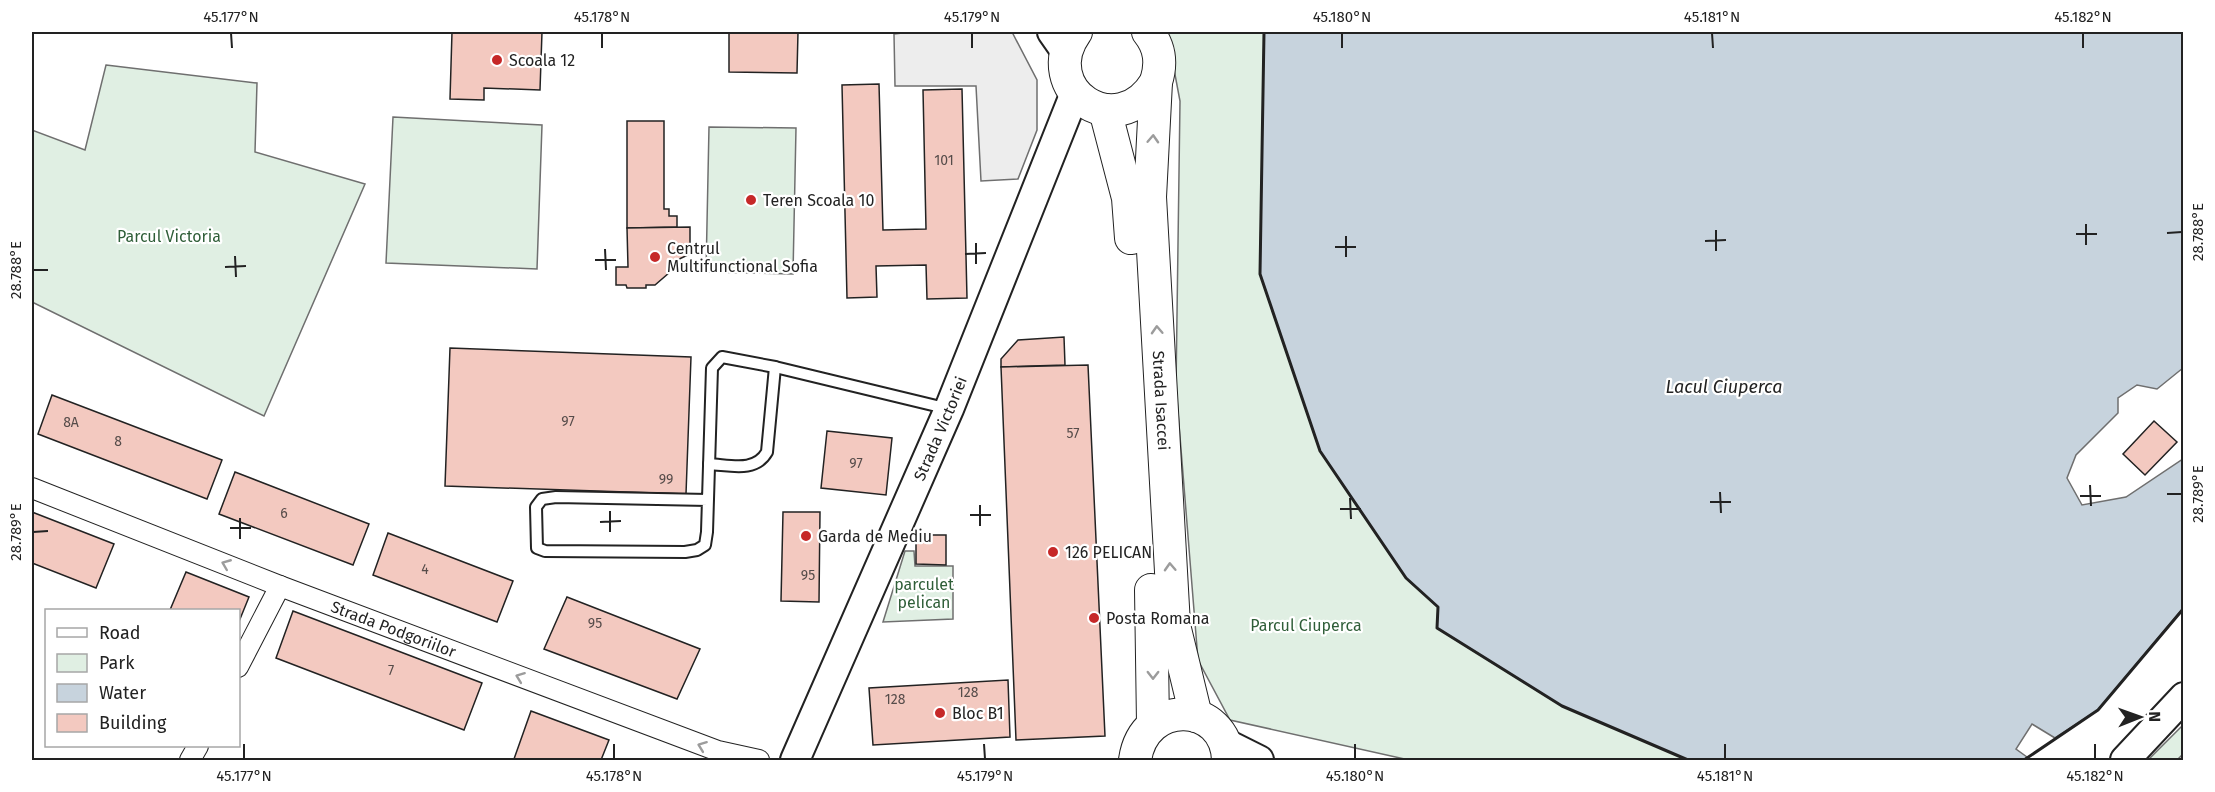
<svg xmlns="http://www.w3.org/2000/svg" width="2215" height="792" font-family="'Fira Sans',sans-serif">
	<rect width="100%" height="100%" fill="#fff"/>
	<g fill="#e0efe3" stroke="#6f6f6f" stroke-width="1.5">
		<path d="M1167,32h97l-4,242 60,177 86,127 32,29 124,99 126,54h-279l-179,-40 -32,-60 -22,-273 4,-286z"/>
		<path d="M106,65l151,18 -2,69 110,32 -101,232 -232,-114v-172l53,20z"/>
		<path d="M393,117l149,8 -5,144 -151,-6z"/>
		<path d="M709,127l87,1 -3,146 -87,-2z"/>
		<path d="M905,551h9l1,15h38v53l-70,3z"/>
		<path d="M2183,725v29l-6,6h-29z"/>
	</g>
	<path fill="#ededed" stroke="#6f6f6f" stroke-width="1.5" d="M911,32h101l25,48v50l-19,49 -37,2 -5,-95h-81l-1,-52z"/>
	<path fill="#c7d3dd" stroke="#6f6f6f" stroke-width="1.5" d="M1264,32h919v336l-26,21 -20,-4 -19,13v15l-42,42 -9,23 15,27 44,-8 57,-38v149l-85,102 -43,28 -23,-14 -16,25 11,8 -3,3h-336l-126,-54 -125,-78 1,-21 -32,-29 -86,-127 -60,-177z"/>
	<g fill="#f3c9c0" stroke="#222" stroke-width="1.5">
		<path d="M452,32h90l-2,58 -56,-2v12l-34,-1z"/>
		<path d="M729,32h69l-1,41 -68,-1z"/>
		<path d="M879,84l4,146 43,-1 -3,-139 39,-1 5,209 -40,1 -1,-34 -50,1 1,31 -30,1 -5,-213z"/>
		<path d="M627,121h37v88h5v7h8v11l-50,1z"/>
		<path d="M690,227v27l-13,6v6l-22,19h-9v3h-19l-1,-3h-10v-18h12l-1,-39z"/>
		<path d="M1064,337l1,28 -64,2v-8l17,-19z"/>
		<path d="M450,348l241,9 -5,137 -241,-8z"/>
		<path d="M1088,365l17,371 -89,4 -15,-373z"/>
		<path d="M52,395l170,65 -15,39 -169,-65z"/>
		<path d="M2154,421l23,21 -32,33 -22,-21z"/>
		<path d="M827,431l65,7 -6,57 -65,-7z"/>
		<path d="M235,472l134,52 -16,41 -134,-51z"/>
		<path d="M32,512l82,32 -18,44 -64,-25z"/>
		<path d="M783,512h37l-1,90 -38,-1z"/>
		<path d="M388,533l125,48 -16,41 -124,-47z"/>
		<path d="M916,535h30v30l-30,-1z"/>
		<path d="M186,572l63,25 -11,27v-14h-68z"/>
		<path d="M567,597l133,52 -23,50 -133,-50z"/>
		<path d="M293,611l189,72 -18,47 -188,-72z"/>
		<path d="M1008,680l2,57 -137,8 -4,-57z"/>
		<path d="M531,711l78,29 -8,20 -87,-1z"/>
	</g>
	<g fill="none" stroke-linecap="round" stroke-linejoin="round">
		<defs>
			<g id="lane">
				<path d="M709,464c21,1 46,9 58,-12l8,-85"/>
				<path d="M708,500l-152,-3 -14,2 -6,8 1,41 8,3 140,1 12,-2 8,-5 2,-13 5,-164 10,-11 53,10 174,42"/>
			</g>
			<g id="street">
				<path id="s1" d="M32,488l248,98 438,165 41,9"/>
				<path d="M238,667l42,-81"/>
				<path d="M190,760l8,-14"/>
			</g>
			<g id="secondary">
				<path d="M1052,32l14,20"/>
				<path d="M1225,743l34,17"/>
				<path id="s2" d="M795,760l154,-351 126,-316"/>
				<path d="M2125,760l59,-63"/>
			</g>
			<g id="primary">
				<path d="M1076,32c-41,57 41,114 80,50"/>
				<path id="s3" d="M1148,32c12,15 14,31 8,50l-6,115 24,428 22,91"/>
				<path d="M1105,110l23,88 3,40"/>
				<path d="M1151,590l2,134"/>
				<path d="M1135,760c9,-63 91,-59 93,0"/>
			</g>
		</defs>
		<use href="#lane" stroke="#222" stroke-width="14"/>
		<use href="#street" stroke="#222" stroke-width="22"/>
		<use href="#secondary" stroke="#222" stroke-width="32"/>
		<use href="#primary" stroke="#222" stroke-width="34"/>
		<use href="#lane" stroke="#fff" stroke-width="10"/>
		<use href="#street" stroke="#fff" stroke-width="20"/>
		<use href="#secondary" stroke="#fff" stroke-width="28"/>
		<use href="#primary" stroke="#fff" stroke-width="32"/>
		<g stroke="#222" stroke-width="3">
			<path d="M1264,32l-4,242 60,177 86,127 32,29 -1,21 125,78 126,54"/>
			<path d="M2024,760l74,-50 86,-102"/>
		</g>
	</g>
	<defs><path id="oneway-chevron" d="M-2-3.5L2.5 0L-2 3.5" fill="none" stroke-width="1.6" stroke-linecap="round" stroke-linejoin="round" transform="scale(1.5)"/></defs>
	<g stroke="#9c9c9c">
		<use href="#oneway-chevron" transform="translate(1153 139) rotate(-87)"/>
		<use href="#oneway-chevron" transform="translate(1157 330) rotate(-93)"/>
		<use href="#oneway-chevron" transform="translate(226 564) rotate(-158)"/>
		<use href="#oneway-chevron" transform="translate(1170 567) rotate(-93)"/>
		<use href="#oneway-chevron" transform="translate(1153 675) rotate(90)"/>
		<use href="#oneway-chevron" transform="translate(520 677) rotate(-159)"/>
		<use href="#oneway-chevron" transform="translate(702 746) rotate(-159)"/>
	</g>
	<path fill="none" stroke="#222" stroke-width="2" d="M231,33l1,15M602,33v15M972,33v15M1342,33v15M1712,33l1,15M2083,33v15M2086,224v21M1716,230v21M2167,233l15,-1M2076,234h21M1346,236v21M1705,241l21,-1M976,243v21M1335,247h21M605,249l1,21M965,254l21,-1M235,256l1,21M595,260h21M225,267l21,-1M33,270h15M2090,485l1,21M1720,492l1,21M2167,494h15M2080,496h21M1350,498l1,21M1710,502h21M980,505v21M1340,509h21M610,511v21M970,515h21M240,518v21M600,522l21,-1M230,528h21M33,532l15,-1M244,744v15M614,744v15M984,744l1,15M1355,744v15M1725,744v15M2095,744v15"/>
	<g fill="#c62828" stroke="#fff" stroke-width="2">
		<circle cx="497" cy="60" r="6"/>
		<circle cx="751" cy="200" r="6"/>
		<circle cx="655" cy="257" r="6"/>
		<circle cx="806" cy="536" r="6"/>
		<circle cx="1053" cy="552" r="6"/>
		<circle cx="1094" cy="618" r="6"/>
		<circle cx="940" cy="713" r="6"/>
	</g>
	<g text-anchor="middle" stroke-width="4.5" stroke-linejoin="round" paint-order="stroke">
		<g font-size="14" fill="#564c4a">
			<text x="944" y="165">101</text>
			<text x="568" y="426">97</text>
			<text x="71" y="427">8A</text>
			<text x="1073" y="438">57</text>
			<text x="118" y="446">8</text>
			<text x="856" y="468">97</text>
			<text x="666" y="484">99</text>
			<text x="284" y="518">6</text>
			<text x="425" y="574">4</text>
			<text x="808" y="580">95</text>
			<text x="595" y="628">95</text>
			<text x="391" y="675">7</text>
			<text x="968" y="697">128</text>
			<text x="895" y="704">128</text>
		</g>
		<g font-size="16" fill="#222" stroke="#fff" text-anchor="start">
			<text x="509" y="66">Scoala 12</text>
			<text x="763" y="206">Teren Scoala 10</text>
			<text x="667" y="254">Centrul<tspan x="667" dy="18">Multifunctional Sofia</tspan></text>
			<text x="818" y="542">Garda de Mediu</text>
			<text x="1065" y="558">126 PELICAN</text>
			<text x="1106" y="624">Posta Romana</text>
			<text x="952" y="719">Bloc B1</text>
		</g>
		<g font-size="16" fill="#2f5e38" stroke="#fff">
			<text x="169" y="242">Parcul Victoria</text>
			<text x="924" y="590">parculet<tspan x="924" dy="18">pelican</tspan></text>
			<text x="1306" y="631">Parcul Ciuperca</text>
		</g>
		<g font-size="16" fill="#222" stroke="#fff">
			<text dy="6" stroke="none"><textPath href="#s3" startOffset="372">Strada Isaccei</textPath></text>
			<text dy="6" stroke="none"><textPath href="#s2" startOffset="362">Strada Victoriei</textPath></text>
			<text dy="6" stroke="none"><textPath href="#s1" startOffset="388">Strada Podgoriilor</textPath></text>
		</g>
		<g font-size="18" font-style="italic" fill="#222" stroke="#fff">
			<text x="1724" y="393">Lacul Ciuperca</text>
		</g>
	</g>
	<rect width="2215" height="792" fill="none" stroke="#ffffff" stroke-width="66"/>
	<rect x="45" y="609" width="195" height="138" fill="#ffffff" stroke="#a7a7a7" stroke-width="1.5"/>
	<rect x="57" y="628" width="30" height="9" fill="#ffffff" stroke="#a7a7a7" stroke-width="1.5"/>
	<text x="99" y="639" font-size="18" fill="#222222">Road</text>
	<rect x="57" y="654" width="30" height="18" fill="#e0efe3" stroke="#a7a7a7" stroke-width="1.5"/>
	<text x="99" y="669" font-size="18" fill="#222222">Park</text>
	<rect x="57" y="684" width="30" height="18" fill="#c7d3dd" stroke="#a7a7a7" stroke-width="1.5"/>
	<text x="99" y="699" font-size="18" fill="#222222">Water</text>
	<rect x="57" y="714" width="30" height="18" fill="#f3c9c0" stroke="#a7a7a7" stroke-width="1.5"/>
	<text x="99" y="729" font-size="18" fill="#222222">Building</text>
	<g transform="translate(2140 717) rotate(89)" stroke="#ffffff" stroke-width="4.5" paint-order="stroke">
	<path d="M0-4.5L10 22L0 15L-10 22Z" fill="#222222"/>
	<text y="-9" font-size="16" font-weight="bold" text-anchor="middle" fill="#222222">N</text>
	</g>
	<rect x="33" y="33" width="2149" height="726" fill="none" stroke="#222" stroke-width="2"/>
	<g font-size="15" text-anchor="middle" fill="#222">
		<text x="231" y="22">45.177°N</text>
		<text x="602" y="22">45.178°N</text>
		<text x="972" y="22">45.179°N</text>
		<text x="1342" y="22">45.180°N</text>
		<text x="1712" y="22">45.181°N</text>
		<text x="2083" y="22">45.182°N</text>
		<text transform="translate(2198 232) rotate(-90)" y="5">28.788°E</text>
		<text transform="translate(16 270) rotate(-90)" y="5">28.788°E</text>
		<text transform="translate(2198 494) rotate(-90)" y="5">28.789°E</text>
		<text transform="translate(16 532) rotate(-90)" y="5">28.789°E</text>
		<text x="244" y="781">45.177°N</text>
		<text x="614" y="781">45.178°N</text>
		<text x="985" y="781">45.179°N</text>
		<text x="1355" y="781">45.180°N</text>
		<text x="1725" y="781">45.181°N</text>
		<text x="2095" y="781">45.182°N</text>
	</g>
</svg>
